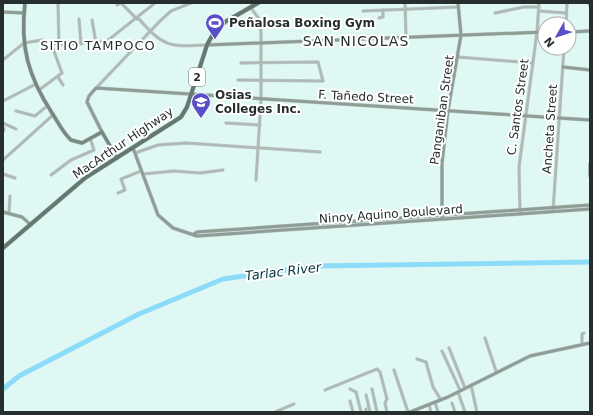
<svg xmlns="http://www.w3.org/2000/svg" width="593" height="415" font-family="'DejaVu Sans',sans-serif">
	<rect width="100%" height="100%" fill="#e0f8f4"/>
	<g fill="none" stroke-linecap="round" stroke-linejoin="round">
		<path stroke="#8cdcf9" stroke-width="5" d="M3,389l16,-13 120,-62 84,-35 91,-13 276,-4"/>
		<defs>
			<g id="street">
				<path d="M58,3l1,42"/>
				<path d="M121,3l16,16"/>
				<path d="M405,3l1,33"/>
				<path d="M117,5l4,-2"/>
				<path d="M251,8l9,12 1,12v68l-5,80"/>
				<path d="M363,11l95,-4"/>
				<path d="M539,11l27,2"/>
				<path d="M495,13l29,-6h15"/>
				<path d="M138,18c26,29 30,29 68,27"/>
				<path d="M379,18l4,-1v-7"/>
				<path d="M79,19l2,25"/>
				<path d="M92,20l4,23"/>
				<path d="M566,24l1,-21"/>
				<path d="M458,57l75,6"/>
				<path d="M3,60l21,-17 18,-3 17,5 48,-4 48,-38"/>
				<path d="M58,77l5,8"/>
				<path d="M238,80l85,1 -5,-19 -77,1"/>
				<path d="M96,88l64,-67 11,-10 20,-8"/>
				<path d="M39,90l23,-17 -11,-30"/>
				<path d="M3,101l33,-17"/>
				<path d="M16,111l19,5 12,-10"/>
				<path d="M3,123l13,6"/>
				<path d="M226,123l34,2"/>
				<path d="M3,127l1,3"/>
				<path d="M135,153l23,-8 28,-2 134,9"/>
				<path d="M3,160l50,-45"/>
				<path d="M3,174l12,4"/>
				<path d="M143,174l31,-3 26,2 23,-3"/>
				<path d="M51,175l20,-15 23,-10 -4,-12"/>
				<path d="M118,193l7,-3 -4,-11 20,-8"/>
				<path d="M553,211l11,-163"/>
				<path d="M9,212l1,-16"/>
				<path d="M520,213l-1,-46 18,-135 2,-29"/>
				<path d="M485,338l11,33"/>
				<path d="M582,344v-10l2,-1"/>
				<path d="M449,348l16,40"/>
				<path d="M442,351l18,39"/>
				<path d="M417,359l9,3 7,25 8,13"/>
				<path d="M394,370l14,42"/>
				<path d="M471,385l6,27"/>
				<path d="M350,389l6,3 5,20"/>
				<path d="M372,389l5,23"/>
				<path d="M325,390l52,-21 3,3 7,27 -2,4 2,9"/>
				<path d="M458,392l7,20"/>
				<path d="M366,395l4,17"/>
				<path d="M350,401l3,11"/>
				<path d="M435,402l3,10"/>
				<path d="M452,403l3,9"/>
				<path d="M429,405l2,7"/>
				<path d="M366,409v3"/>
				<path d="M275,412l19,-8"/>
			</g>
			<g id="secondary">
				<path d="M589,3l1,2"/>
				<path d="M3,12l21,1"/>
				<path d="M569,32l21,-1"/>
				<path d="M207,45l338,-13"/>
				<path d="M563,67l27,3"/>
				<path d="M102,132l-15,-30 2,-6 7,-8 494,32"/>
				<path d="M133,148l25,67 15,13 24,8 393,-27"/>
				<path d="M590,164v12"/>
				<path d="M3,212l19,5 9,8"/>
				<path d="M442,218v-55l6,-53 13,-75 -3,-32"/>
				<path d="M194,234l3,-2 393,-27"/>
				<path d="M410,412l38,-15 82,-41 60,-13"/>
			</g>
			<path id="primary" d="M25,3c-5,44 3,73 27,110 6,9 11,20 19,27l11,3 20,-11 15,26"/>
			<path id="highway" d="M3,248l82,-70 96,-61 6,-10 20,-62 6,-11 12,-12 33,-19"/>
		</defs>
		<use href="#street" stroke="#bfd4d0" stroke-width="3.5"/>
		<use href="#secondary" stroke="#bfd4d0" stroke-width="4"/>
		<use href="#primary" stroke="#bfd4d0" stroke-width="4.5"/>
		<use href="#highway" stroke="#bfd4d0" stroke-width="5"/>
		<use href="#street" stroke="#b0b9b5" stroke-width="2.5"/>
		<use href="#secondary" stroke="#909d97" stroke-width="3"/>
		<use href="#primary" stroke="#798981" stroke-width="3.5"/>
		<use href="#highway" stroke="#65786f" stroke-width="4"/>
	</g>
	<defs>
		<symbol id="stadium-pin" viewBox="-11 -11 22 30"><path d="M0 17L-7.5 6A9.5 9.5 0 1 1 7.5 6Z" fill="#594fc7" stroke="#fff"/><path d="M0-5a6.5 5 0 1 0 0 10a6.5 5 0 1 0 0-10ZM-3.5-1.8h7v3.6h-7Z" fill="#fff"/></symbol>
		<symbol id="university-pin" viewBox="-11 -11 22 30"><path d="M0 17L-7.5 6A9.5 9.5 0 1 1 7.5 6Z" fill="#594fc7" stroke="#fff"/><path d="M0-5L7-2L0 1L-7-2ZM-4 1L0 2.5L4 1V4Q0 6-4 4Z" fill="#fff"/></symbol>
	</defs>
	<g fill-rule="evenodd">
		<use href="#stadium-pin" x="204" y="12" width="22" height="30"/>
		<use href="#university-pin" x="190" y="91" width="22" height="30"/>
	</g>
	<g text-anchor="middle" stroke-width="4" stroke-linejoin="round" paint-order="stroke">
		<rect fill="#fff" stroke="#676d6c" stroke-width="1" x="189" y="68" width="16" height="18" rx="3"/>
		<g font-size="11" font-weight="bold" fill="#262f2d">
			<text x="197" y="81">2</text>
		</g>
		<g font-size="12" font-weight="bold" fill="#262f2d" stroke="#fff" text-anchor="start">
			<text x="229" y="27">Peñalosa Boxing Gym</text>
			<text x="215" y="99">Osias<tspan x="215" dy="14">Colleges Inc.</tspan></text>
		</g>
		<g font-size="12" fill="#262f2d" stroke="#fff">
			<text transform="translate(366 97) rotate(3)" y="4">F. Tañedo Street</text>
			<text transform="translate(518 107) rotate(-82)" y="4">C. Santos Street</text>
			<text transform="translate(442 110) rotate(-82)" y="4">Panganiban Street</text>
			<text transform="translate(550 129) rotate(-86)" y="4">Ancheta Street</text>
			<text transform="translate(123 143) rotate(-34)" y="4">MacArthur Highway</text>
			<text transform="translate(391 214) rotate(-4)" y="4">Ninoy Aquino Boulevard</text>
		</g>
		<g font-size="13" letter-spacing="1" fill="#262f2d" stroke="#fff">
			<text x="98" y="50">SITIO TAMPOCO</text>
		</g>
		<g font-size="13" font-style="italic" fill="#013443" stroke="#fff">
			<text transform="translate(283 271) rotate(-7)" y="5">Tarlac River</text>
		</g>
		<g font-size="14" letter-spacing="1" fill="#262f2d" stroke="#fff">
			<text x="356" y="46">SAN NICOLAS</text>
		</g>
	</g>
	<rect width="593" height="415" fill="none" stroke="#262f2d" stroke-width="8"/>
	<g transform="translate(557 36) rotate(231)"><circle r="19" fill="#ffffff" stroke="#a8acab"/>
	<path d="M0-3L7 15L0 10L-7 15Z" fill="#594fc7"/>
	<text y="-6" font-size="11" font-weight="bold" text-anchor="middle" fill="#262f2d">N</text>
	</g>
</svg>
